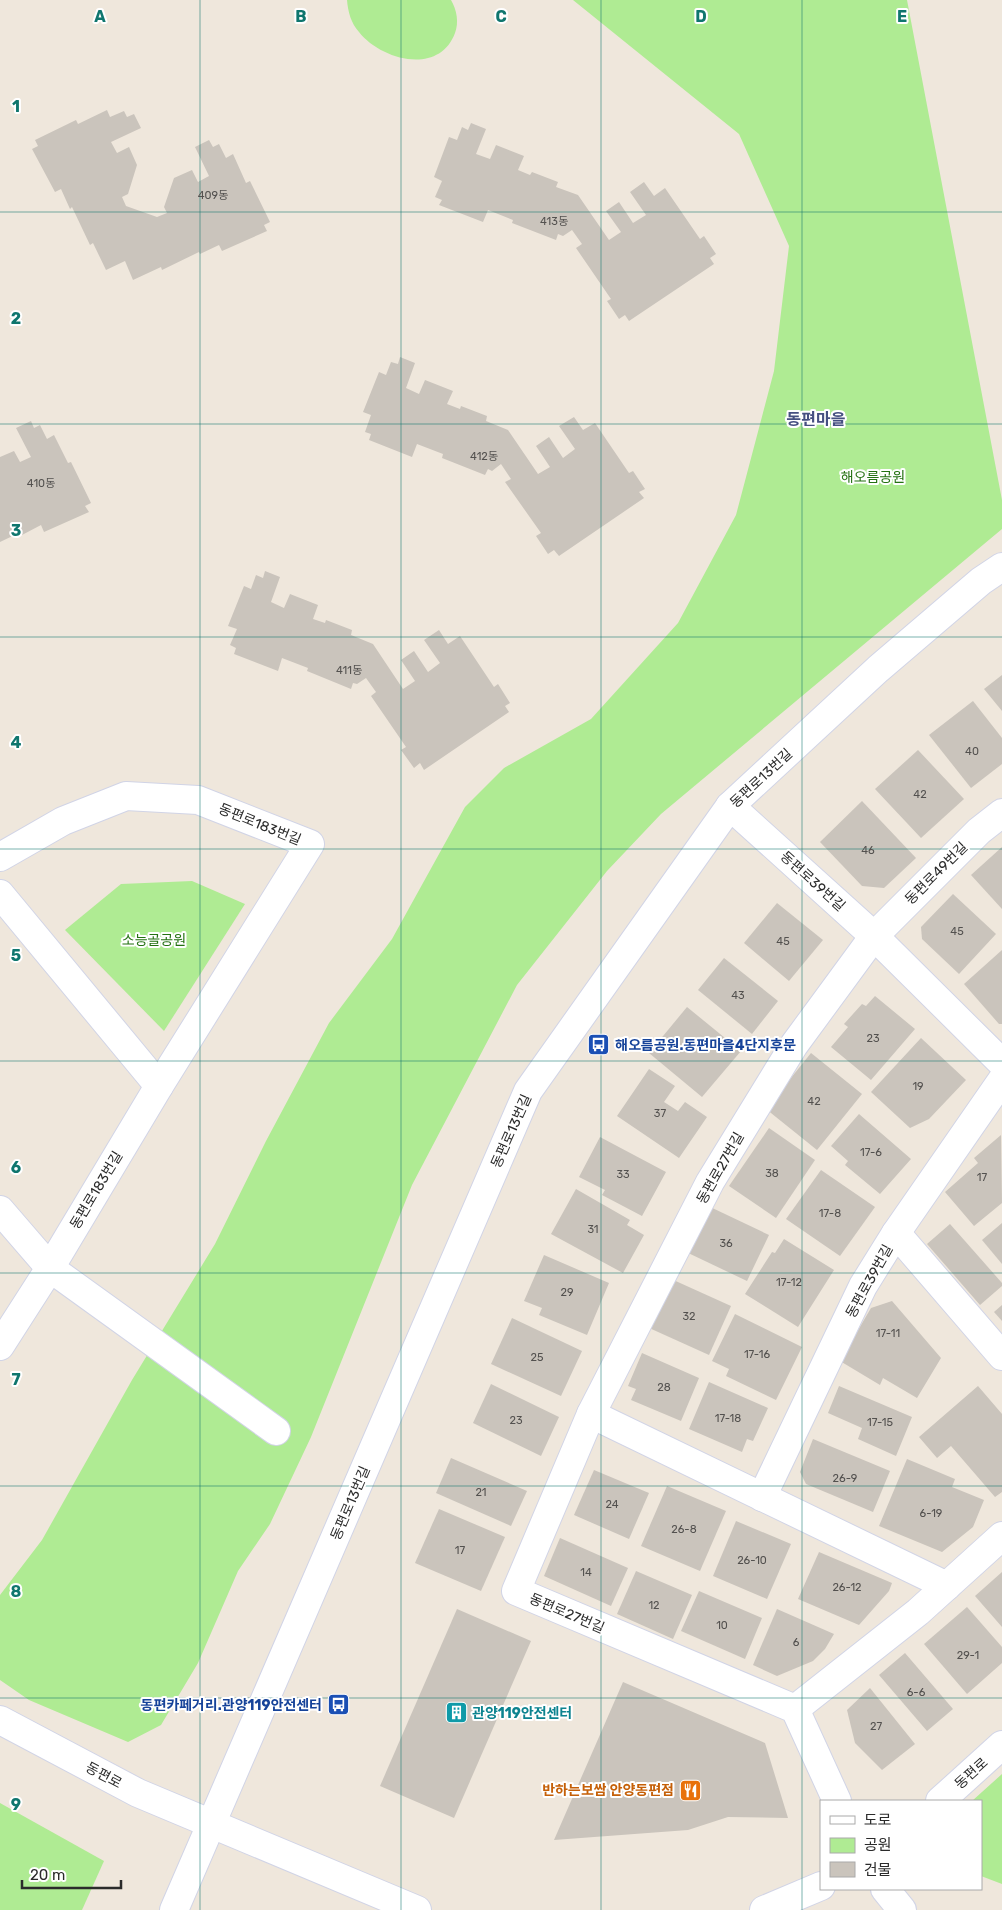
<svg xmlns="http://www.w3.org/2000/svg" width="1002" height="1910" font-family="Rubik,'Noto Sans KR',sans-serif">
	<rect width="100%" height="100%" fill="#efe7dc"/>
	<g fill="#afeb93">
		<path d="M347,0h104c6,10 8,23 4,33 -16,43 -74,27 -96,-1 -8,-9 -11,-20 -12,-32z"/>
		<path d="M573,0h334l95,500v29l-341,285 -54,57 -90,114 -105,200 -101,252 -41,87 -32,47 -40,92 -37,62 -33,17 -99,-42 -29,-20v-85l42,-55 90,-160 83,-136 51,-103 63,-118 63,-84 73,-132 39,-39 87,-49 87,-96 58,-108 38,-144 15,-125 -50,-112z"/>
		<path d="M192,881l53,23 -81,127 -99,-101 56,-46z"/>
		<path d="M1002,1774v110l-21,-8v-75h-9z"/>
		<path d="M0,1803l104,58 -22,49h-82z"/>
	</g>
	<g fill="#cac4bc">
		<path d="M107,110l3,7 14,-6 3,6 7,-3 7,14 -30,14 6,11 12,-6 8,18 -9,29 -6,3 4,9 31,11 10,-4 -3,-6 10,-29 18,-8 6,12 11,-6 -14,-29 14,-7 4,7 6,-3 7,14 7,-4 13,29 4,-2 20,41 -6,3 3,6 -45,20 -3,-6 -19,9 -1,-2 -37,18 -1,-3 -28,13 -8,-19 -19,9 -13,-27 -3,2 -18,-38 -2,2 -9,-20 -6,3 -23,-43 6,-3 -3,-6 41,-20 2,4z"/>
		<path d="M471,123l15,6 -10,25 14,5 6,-14 28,11 -6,14 12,5 2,-3 26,10 -2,5 22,8 31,45 12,-8 -15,-21 13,-9 14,21 13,-8 -16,-23 14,-10 10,14 11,-8 35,51 4,-3 12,18 -6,4 4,6 -85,57 -4,-6 -6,4 -12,-18 4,-2 -35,-51 6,-4 -10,-14 -9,6 -5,-2 -2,6 -44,-17 1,-3 -25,-10 -5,12 -44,-17 3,-5 -7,-3 7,-16 -8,-4 15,-40 8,3 5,-13 6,3z"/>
		<path d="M400,357l15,6 -9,25 13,6 6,-14 28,11 -6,13 13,5 1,-3 26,10 -1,5 22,9 30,44 12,-7 -14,-21 13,-9 14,21 12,-9 -16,-23 15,-9 9,13 12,-7 34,50 4,-2 12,18 -6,3 5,6 -85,58 -5,-6 -6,4 -12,-18 5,-3 -36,-51 6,-3 -10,-15 -9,7 -4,-2 -3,6 -43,-17 1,-4 -26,-10 -5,13 -43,-17 2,-6 -6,-2 6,-17 -8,-3 16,-40 7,3 5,-13 7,2z"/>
		<path d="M31,421l3,7 6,-3 7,14 7,-4 14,28 3,-1 20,41 -6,3 4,6 -45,20 -3,-7 -19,10 -1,-3 -21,10v-85l14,-6 6,11 11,-5 -15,-29z"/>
		<path d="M265,571l15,6 -9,25 13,6 6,-14 28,11 -5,14 12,4 1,-3 26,10 -1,5 22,9 30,45 12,-8 -14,-21 13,-9 14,21 12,-9 -16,-23 15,-10 9,14 12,-8 34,51 4,-3 12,19 -5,3 4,6 -85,58 -4,-7 -6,5 -13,-18 5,-3 -35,-51 5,-4 -10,-14 -9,6 -4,-1 -2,6 -44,-18 1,-3 -26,-10 -4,13 -44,-17 2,-6 -6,-3 7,-16 -9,-3 16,-40 7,3 5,-14 7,3z"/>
		<path d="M1002,675v36l-18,-22z"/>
		<path d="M973,701l29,37v26l-31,24 -42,-53z"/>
		<path d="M918,750l46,49 -43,39 -46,-49z"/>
		<path d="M862,801l54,57 -32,30 -22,-2 -42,-44z"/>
		<path d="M1002,847v62l-31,-34z"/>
		<path d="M953,894l43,40 -37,40 -37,-35 -1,-12z"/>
		<path d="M777,903l46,37 -34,41 -45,-38z"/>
		<path d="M1002,950v74h-3l-35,-40z"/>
		<path d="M724,958l54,43 -26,33 -54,-44z"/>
		<path d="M875,996l40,33 -44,51 -40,-33 17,-20 -4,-3 18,-20 4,2z"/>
		<path d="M687,1007l54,44 -39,46 -53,-44z"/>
		<path d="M921,1038l45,42 -37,39 -19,9 -39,-36z"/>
		<path d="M811,1053l51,41 -45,56 -51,-41z"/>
		<path d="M649,1069l26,17 -11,16 14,9 7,-9 22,15 -28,41 -62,-42z"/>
		<path d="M859,1114l52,45 -31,35 -35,-29 3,-4 -17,-15z"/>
		<path d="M769,1128l46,32 -39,58 -47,-32z"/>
		<path d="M1001,1135l1,68 -28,23 -29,-34 33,-29 -4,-5z"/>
		<path d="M600,1137l66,35 -24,44 -40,-21 3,-5 -26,-13z"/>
		<path d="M821,1170l54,37 -35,49 -54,-37z"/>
		<path d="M576,1189l54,31 -3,5 17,10 -21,38 -72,-39z"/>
		<path d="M706,1205l63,30 -22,46 -63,-30z"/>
		<path d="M1002,1223v41l-20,-24z"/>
		<path d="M950,1224l52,59v3l-22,19 -53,-61z"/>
		<path d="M784,1239l50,31 -36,57 -53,-33 27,-42 3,1z"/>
		<path d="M544,1255l65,28 -22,52 -48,-20 3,-7 -18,-7z"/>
		<path d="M669,1278l62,28 -22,49 -62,-28z"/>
		<path d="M892,1301l49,57 -24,40 -34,-20 -3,7 -40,-24 31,-53z"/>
		<path d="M1002,1305v16l-8,-9z"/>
		<path d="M735,1314l67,33 -26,53 -50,-24 3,-7 -17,-8z"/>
		<path d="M512,1318l70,33 -21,45 -70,-32z"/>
		<path d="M642,1353l57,25 -18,43 -50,-21 5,-11 -8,-3z"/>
		<path d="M709,1382l59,26 -15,33 -6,-2 -5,13 -53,-23z"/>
		<path d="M491,1384l68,33 -18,39 -68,-33z"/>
		<path d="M839,1386l73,31 -16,39 -38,-17 4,-11 -34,-15z"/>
		<path d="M978,1386l24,28v78l-7,5 -44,-51 -14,12 -18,-21z"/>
		<path d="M813,1439l77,32 -17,41 -67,-28 -6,-12z"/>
		<path d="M451,1458l76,33 -16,35 -75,-33z"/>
		<path d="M907,1459l48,20 -3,8 32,13 -11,27 -31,25 -63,-26z"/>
		<path d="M594,1470l55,23 -20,46 -55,-24z"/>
		<path d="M667,1486l59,25 -26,60 -59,-25z"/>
		<path d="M439,1509l66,28 -24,54 -66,-28z"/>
		<path d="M736,1521l55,23 -24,55 -54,-23z"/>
		<path d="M560,1538l68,30 -17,38 -67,-30z"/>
		<path d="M819,1552l73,31 -3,8 -30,34 -61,-26z"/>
		<path d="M636,1571l56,24 -19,44 -56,-25z"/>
		<path d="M1002,1572v55l-27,-31z"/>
		<path d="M699,1591l63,27 -17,41 -64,-28z"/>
		<path d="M967,1607l35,40v16l-35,31 -43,-50z"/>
		<path d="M457,1609l74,32 -77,177 -74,-32z"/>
		<path d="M777,1609l57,25 -9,15 -12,12 -36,15 -24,-11z"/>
		<path d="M905,1653l48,56 -26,22 -48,-56z"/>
		<path d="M623,1682l142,61 23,75 -60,-1 -40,13 -134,10z"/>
		<path d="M870,1688l45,56 -33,26 -27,-27 -8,-33z"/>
	</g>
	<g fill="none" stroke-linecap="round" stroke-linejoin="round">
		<defs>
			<g id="minor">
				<path d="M730,806l144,130 128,127"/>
				<path d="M0,857l63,-36 63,-25 72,4 112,44 -151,242 -109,182 -50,78"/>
				<path d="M0,894l159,192"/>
				<path d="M0,1210l50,58 226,163"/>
				<path d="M896,1233l106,123"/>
				<path d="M591,1414l356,172"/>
				<path d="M762,1497l101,-211 33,-53 106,-153"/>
				<path d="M795,1709l123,-97 84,-76"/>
				<path d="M0,1720l138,73 279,117"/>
				<path d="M837,1801l-42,-92 -279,-118 75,-177 119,-232 84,-137 80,-109 105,-105 23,-18"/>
				<path d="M940,1801l62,-56"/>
				<path d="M885,1889l17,21"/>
				<path d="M174,1910l354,-819 202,-285 148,-137 103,-88 21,-14"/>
				<path d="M764,1910l57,-24"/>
			</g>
		</defs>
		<use href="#minor" stroke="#d1d4e6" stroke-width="30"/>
		<use href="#minor" stroke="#fff" stroke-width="28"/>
	</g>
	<path fill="none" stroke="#0f766e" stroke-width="1" stroke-opacity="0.55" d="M200,0v1910M401,0v1910M601,0v1910M802,0v1910M0,212h1002M0,424h1002M0,637h1002M0,849h1002M0,1061h1002M0,1273h1002M0,1486h1002M0,1698h1002"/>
	<defs>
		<symbol id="bus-square" viewBox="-11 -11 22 22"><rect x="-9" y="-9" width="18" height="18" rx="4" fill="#1a4fb4" stroke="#fff"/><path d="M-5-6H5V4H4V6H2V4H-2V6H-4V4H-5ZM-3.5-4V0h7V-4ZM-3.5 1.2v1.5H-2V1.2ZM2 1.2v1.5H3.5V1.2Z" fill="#fff"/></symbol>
		<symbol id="building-square" viewBox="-11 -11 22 22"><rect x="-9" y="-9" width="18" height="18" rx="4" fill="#0f9aa8" stroke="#fff"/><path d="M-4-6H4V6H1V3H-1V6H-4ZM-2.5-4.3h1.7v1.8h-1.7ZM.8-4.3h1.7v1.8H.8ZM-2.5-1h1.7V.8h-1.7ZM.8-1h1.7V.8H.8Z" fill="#fff"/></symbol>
		<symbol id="restaurant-square" viewBox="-11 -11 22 22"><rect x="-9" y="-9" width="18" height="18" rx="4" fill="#e8710a" stroke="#fff"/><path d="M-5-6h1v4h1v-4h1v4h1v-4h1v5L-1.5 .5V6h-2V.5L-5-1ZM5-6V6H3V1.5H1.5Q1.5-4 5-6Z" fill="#fff"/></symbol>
	</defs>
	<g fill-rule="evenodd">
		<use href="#bus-square" x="586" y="1032" width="25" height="25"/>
		<use href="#bus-square" x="326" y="1692" width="25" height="25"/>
		<use href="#building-square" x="444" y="1700" width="25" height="25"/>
		<use href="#restaurant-square" x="678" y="1778" width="25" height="25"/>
	</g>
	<g text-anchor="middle" stroke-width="4" stroke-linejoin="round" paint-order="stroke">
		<g font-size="11" fill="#53514f">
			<text x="213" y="199">409동</text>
			<text x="554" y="225">413동</text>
			<text x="484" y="460">412동</text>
			<text x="41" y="487">410동</text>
			<text x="349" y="674">411동</text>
			<text x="972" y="755">40</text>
			<text x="920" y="798">42</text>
			<text x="868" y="854">46</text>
			<text x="957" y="935">45</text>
			<text x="783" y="945">45</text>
			<text x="738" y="999">43</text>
			<text x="873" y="1042">23</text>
			<text x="918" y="1090">19</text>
			<text x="814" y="1105">42</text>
			<text x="660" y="1117">37</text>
			<text x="871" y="1156">17-6</text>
			<text x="772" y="1177">38</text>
			<text x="623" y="1178">33</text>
			<text x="982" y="1181">17</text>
			<text x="830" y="1217">17-8</text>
			<text x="593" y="1233">31</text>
			<text x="726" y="1247">36</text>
			<text x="789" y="1286">17-12</text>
			<text x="567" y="1296">29</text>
			<text x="689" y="1320">32</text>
			<text x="888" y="1337">17-11</text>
			<text x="757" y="1358">17-16</text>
			<text x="537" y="1361">25</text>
			<text x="664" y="1391">28</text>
			<text x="728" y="1422">17-18</text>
			<text x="516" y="1424">23</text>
			<text x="880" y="1426">17-15</text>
			<text x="845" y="1482">26-9</text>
			<text x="481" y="1496">21</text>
			<text x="612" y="1508">24</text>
			<text x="931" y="1517">6-19</text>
			<text x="684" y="1533">26-8</text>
			<text x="460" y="1554">17</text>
			<text x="752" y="1564">26-10</text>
			<text x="586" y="1576">14</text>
			<text x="847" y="1591">26-12</text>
			<text x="654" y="1609">12</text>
			<text x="722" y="1629">10</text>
			<text x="796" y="1646">6</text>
			<text x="968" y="1659">29-1</text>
			<text x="916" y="1696">6-6</text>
			<text x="876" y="1730">27</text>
		</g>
		<g font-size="14" fill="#247112" stroke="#fff">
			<text x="873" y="482">해오름공원</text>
			<text x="154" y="945">소능골공원</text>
		</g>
		<g font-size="14" fill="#2b2b2b" stroke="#fff">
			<text transform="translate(761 778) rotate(-43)" y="5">동편로13번길</text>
			<text transform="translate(260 824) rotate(22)" y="5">동편로183번길</text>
			<text transform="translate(936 873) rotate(-45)" y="5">동편로49번길</text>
			<text transform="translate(813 881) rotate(42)" y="5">동편로39번길</text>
			<text transform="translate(511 1131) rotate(-66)" y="5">동편로13번길</text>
			<text transform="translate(720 1168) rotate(-60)" y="5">동편로27번길</text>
			<text transform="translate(96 1190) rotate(-59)" y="5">동편로183번길</text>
			<text transform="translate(869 1281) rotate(-61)" y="5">동편로39번길</text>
			<text transform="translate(350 1503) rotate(-67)" y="5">동편로13번길</text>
			<text transform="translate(567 1613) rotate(23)" y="5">동편로27번길</text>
			<text transform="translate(971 1773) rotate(-42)" y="5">동편로</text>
			<text transform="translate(104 1775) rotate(28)" y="5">동편로</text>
		</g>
		<g font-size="14" font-weight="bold" fill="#164399" stroke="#fff" text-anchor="start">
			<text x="615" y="1050">해오름공원.동편마을4단지후문</text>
			<text x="322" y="1710" text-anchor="end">동편카페거리.관양119안전센터</text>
		</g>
		<g font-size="14" font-weight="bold" fill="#0d838f" stroke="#fff" text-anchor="start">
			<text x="472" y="1718">관양119안전센터</text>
		</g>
		<g font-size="14" font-weight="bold" fill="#c56008" stroke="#fff" text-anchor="end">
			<text x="674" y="1795">반하는보쌈 안양동편점</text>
		</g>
		<g font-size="16" font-weight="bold" fill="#465081" stroke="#fff">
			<text x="816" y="425">동편마을</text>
		</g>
	</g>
	<g font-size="16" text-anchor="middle" font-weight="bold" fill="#0f766e" stroke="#fff" stroke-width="4" stroke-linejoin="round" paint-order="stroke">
		<text x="100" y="22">A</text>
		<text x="301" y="22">B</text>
		<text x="501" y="22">C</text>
		<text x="701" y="22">D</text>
		<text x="902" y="22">E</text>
		<text x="16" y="112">1</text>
		<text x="16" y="324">2</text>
		<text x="16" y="536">3</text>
		<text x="16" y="748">4</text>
		<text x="16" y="961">5</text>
		<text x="16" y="1173">6</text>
		<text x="16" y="1385">7</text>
		<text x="16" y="1597">8</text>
		<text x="16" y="1810">9</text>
	</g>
	<rect x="820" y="1800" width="162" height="90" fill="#ffffff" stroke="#aaaaaa"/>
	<rect x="830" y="1816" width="25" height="8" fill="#ffffff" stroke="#aaaaaa"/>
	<text x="864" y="1825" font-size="15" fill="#2b2b2b">도로</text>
	<rect x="830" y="1838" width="25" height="15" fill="#afeb93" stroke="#aaaaaa"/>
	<text x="864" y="1850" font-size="15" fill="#2b2b2b">공원</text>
	<rect x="830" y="1862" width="25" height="15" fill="#cac4bc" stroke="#aaaaaa"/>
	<text x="864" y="1875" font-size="15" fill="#2b2b2b">건물</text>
	<path d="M22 1880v8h99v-8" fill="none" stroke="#2b2b2b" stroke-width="2.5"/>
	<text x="30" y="1880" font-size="15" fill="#2b2b2b" stroke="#ffffff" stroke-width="4" paint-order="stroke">20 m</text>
</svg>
